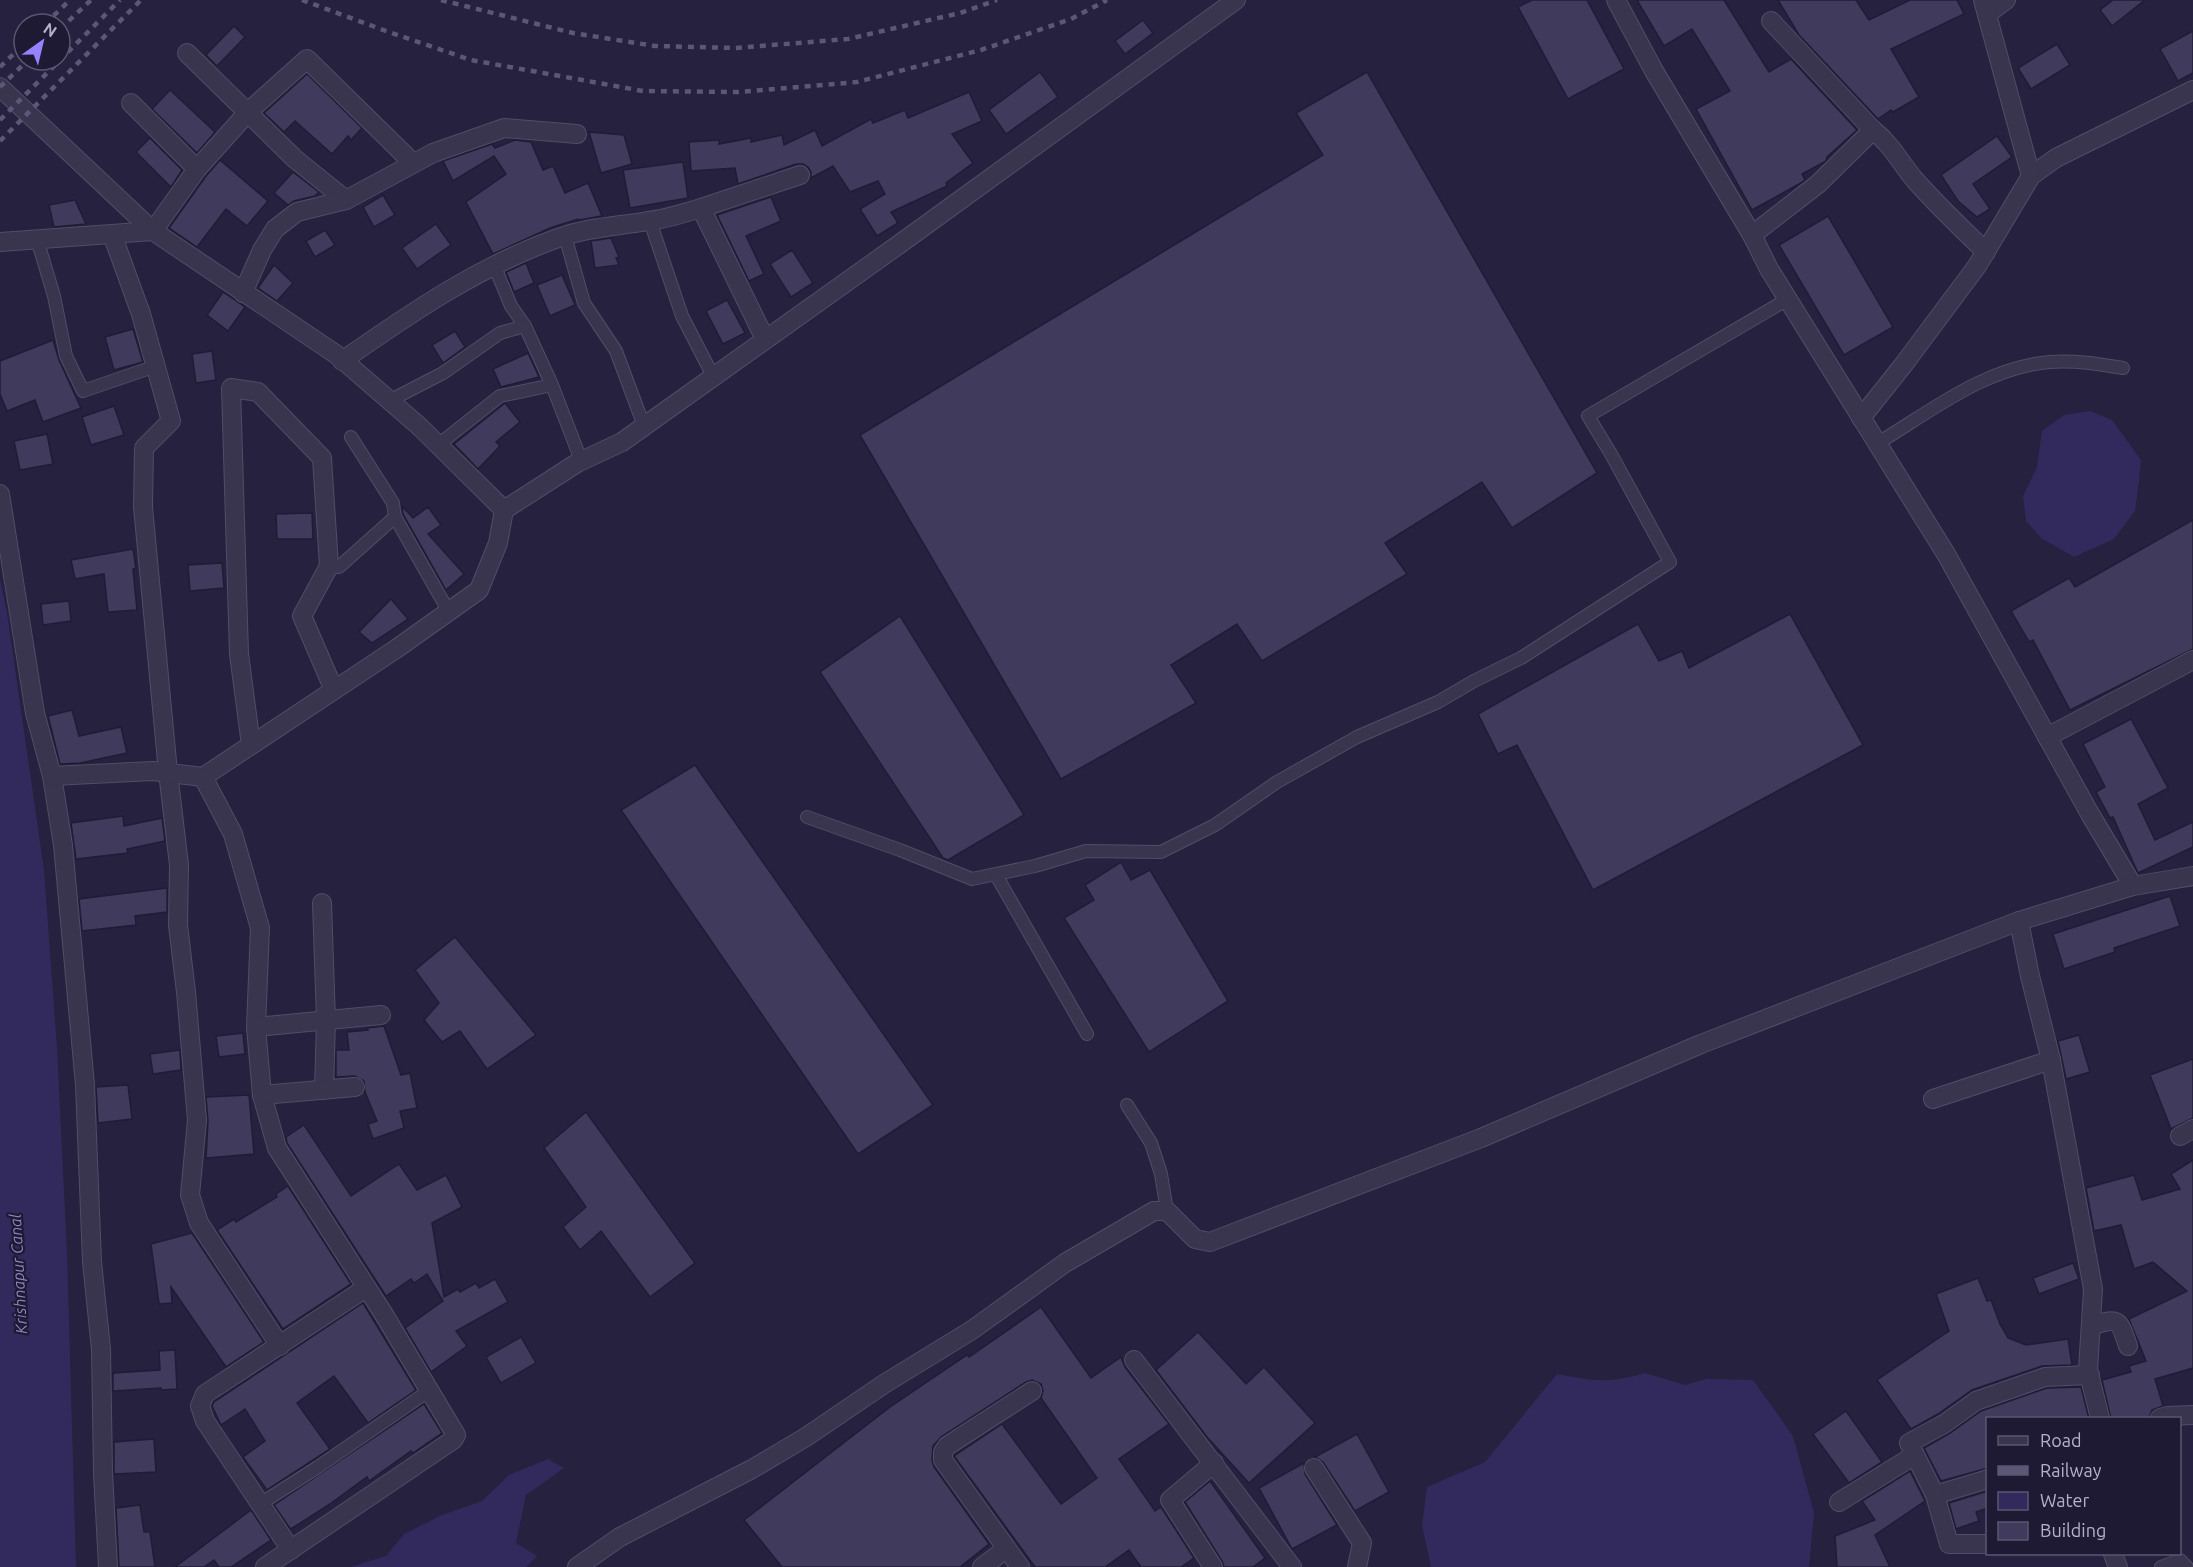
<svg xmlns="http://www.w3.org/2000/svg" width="2193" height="1567" font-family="Ubuntu,sans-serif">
	<rect width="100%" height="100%" fill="#25213f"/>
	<g fill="#322a5d">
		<path d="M2090,411l22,9 29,40 -2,21 -4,30 -21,28 -40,18 -33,-19 -15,-17 -3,-25 14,-29 5,-36 22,-16z"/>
		<path d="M0,580l7,33 37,257 13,178 10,205 9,314h-76z"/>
		<path d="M1645,1373l40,12 21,-6 47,1 40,56 21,77 -5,54h-378l-9,-42 5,-38 58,-25 72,-88c36,7 52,10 88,-1z"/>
		<path d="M548,1459l16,9 -38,27 -10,48 21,13 -11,11h-175l35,-11 18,-22 38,-19 40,-14 27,-26z"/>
	</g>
	<g fill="#403a5d" stroke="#201c36" stroke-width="1.5">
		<path d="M1532,0h55l37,69 -56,30 -50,-92z"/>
		<path d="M1637,0h87l45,72 22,-13 66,71 -30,27 -1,4 -24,13 3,6 -6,4 -47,26 -56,-101 34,-18 -38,-62 -28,17z"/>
		<path d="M1778,0h78l13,20 41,-20h47l7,14 -73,35 28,48 -26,15 -2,-2 -13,9 -79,-84z"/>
		<path d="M2113,0h32l-33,26 -12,-16z"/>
		<path d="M1143,20l10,13 -28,21 -10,-13z"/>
		<path d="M234,26l11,11 -28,29 -11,-11z"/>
		<path d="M2193,31v42l-15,8 -18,-32z"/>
		<path d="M2057,44l13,21 -39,24 -13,-21z"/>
		<path d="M1040,72l18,25 -52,37 -17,-24z"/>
		<path d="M1367,72l230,401 -85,55 -30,-46 -97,61 22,31 -145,87 -25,-37 -66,41 25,38 -135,76 -201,-344 463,-280 -27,-42z"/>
		<path d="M307,74l55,54 -11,12 -3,-4 -16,18 -37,-33 -11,11 -20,-19z"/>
		<path d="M170,90l45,42 -18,21 -45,-44z"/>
		<path d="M969,92l13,29 -30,13 21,29 -27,20 1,3 -56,26 7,11 -21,13 -17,-27 25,-15 -7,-13 -28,11 -17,-26 -22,12v-6l-3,-5 -5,-3h-7l-58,20 -3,-16 -44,3 -2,-29 30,-2v4l32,-6v4l31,-7 2,10 31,-15 7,16 49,-27 2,4 32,-13 3,8z"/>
		<path d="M589,132l35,3 8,29 -31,9z"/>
		<path d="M1997,136l15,21 -39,27 17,25 -13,8 -19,-16 -17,-26z"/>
		<path d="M150,138l32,32 -11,17 -35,-35z"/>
		<path d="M515,140l16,2 12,28 10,-4 12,27 23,-10 14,33 -23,4 -1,-1 -28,9 -57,26 -27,-52 40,-28 -12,-18 -41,25 -10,-20 49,-17 3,4z"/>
		<path d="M220,160l48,41 -21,25 -21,-17 -29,38 -28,-19 37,-52z"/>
		<path d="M683,162l5,36 -58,10 -7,-38z"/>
		<path d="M293,172l26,20 -4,4 -21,5 -6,4 -14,-12z"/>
		<path d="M383,195l12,20 -21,12 -11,-20z"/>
		<path d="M771,197l10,24 -35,15 18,38 -15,7 -32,-66z"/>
		<path d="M75,200l11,24 -32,3 -5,-22z"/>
		<path d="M1828,216l65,111 -49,28 -65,-110z"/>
		<path d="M436,224l15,21 -34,24 -15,-21z"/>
		<path d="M325,230l10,15 -20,12 -9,-16z"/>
		<path d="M611,238l8,19 -3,1 3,7 -24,3 -4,-27z"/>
		<path d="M792,250l21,33 -22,14 -21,-33z"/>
		<path d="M526,263l8,20 -20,9 -8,-20z"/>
		<path d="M274,265l19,18 -16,18 -19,-13z"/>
		<path d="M562,275l13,30 -25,11 -13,-31z"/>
		<path d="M223,292l22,15 -17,24 -21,-16z"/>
		<path d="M727,300l18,33 -22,11 -17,-33z"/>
		<path d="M133,329l10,33 -29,8 -9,-33z"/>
		<path d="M455,331l10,16 -22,16 -11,-18z"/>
		<path d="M53,340l6,20 22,48 -38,14 -8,-22 -28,11 -7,-17v-33z"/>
		<path d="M212,351l4,29 -20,3 -4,-29z"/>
		<path d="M528,353l11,24 -38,10 -8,-18z"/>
		<path d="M505,403l15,19 -24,20 4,4 -22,23 -24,-25z"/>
		<path d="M114,406l10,29 -33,10 -9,-28z"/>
		<path d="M47,434l6,30 -33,6 -6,-29z"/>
		<path d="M402,506l11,12 15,-11 13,18 -13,9 36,40 -18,16 -43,-76z"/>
		<path d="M312,513l1,26h-36l-1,-25z"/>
		<path d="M2193,520v129l-123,61 -37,-70 -4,2 -18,-31 58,-33 6,9z"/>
		<path d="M133,549l3,19 -3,1 4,41 -29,2 -4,-38 -29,5 -4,-19z"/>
		<path d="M222,563l2,25 -34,3 -2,-26z"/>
		<path d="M391,599l17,20 -36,24 -13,-11z"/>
		<path d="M69,601l2,20 -28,4 -2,-21z"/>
		<path d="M1790,614l73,131 -270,145 -76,-145 -19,9 -20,-40 160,-90 21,37 23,-10 7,17z"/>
		<path d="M900,616l124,199 -76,45 -5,-2 -123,-186z"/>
		<path d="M72,710l7,26 42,-9 6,26 -47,10 -20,1 -12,-48z"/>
		<path d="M2131,719l37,69 -30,16 17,36 38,-18v25l-55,26 -25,-56 -3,1 -14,-26 9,-5 -22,-43z"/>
		<path d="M695,765l238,340 -75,49 -237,-344z"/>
		<path d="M123,816l1,10 38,-8 3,23 -38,8 1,4 -52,6 -5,-36z"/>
		<path d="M1121,862l10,18 19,-10 78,131 -79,51 -85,-134 30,-18 -9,-15z"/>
		<path d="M167,888v24l-32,4 1,9 -54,6 -3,-32z"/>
		<path d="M2170,896l10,30 -66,22 1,4 -51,17 -11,-35z"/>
		<path d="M455,937l81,98 -49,34 -27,-38 -18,11 -18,-22 15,-17 -24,-33z"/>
		<path d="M384,1026l17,49 9,-2 7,35 -17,3 4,17 -31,11 -5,-15 9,-3 -12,-29 -1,-11 -9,-5 -19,1v-27h13l-2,-18 21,-2 -1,-2z"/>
		<path d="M243,1033l2,21 -26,3 -3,-21z"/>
		<path d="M2079,1035l11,37 -24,7 -8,-38z"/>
		<path d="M180,1050l1,20 -28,4 -3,-20z"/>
		<path d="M2193,1059v59l-22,11 -21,-54z"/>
		<path d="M128,1085l4,34 -34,4 -2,-36z"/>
		<path d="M249,1095l5,59 -48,4 2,-37 -2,-24z"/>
		<path d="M586,1112l109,151 -45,34 -49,-66 -21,19 -17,-23 23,-20 -42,-59z"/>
		<path d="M304,1125l47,71 48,-32 18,26 29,-15 16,32 -30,16 12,74 14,-8 2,3 16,-9 3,5 16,-9 13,23 -52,29 11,15 -36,26 -26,-44 38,-27 -16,-27 -13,9 -3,-4 -25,17 -99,-153 -1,-6z"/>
		<path d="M2193,1160v208l-38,11 8,27 -11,4 -3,9h-38l-9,-39 29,-8 -2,-6 17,-5 -17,-42 58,-28 -34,-29 -19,7 -13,-44 -27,6 -8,-43 48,-13 8,25 38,-11 -9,-15z"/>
		<path d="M288,1186l63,98 -68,45 -66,-99 17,-11 2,3 41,-25 -1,-3z"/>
		<path d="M192,1233l72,109 -38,25 -55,-80 1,16 -13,1 -8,-60z"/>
		<path d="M2073,1263l6,16 -40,15 -6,-16z"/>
		<path d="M1978,1278l9,23 4,-1 9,24 8,14 18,7 42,-6 4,26 -30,1 -70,24 -34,24 -27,15 -34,-49 72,-49 -13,-37z"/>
		<path d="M363,1303l53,87 -48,33 -34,-47 -37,27 33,46 -63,41 -24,-33 22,-16 -20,-32 -24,16 -9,-19 2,-4z"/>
		<path d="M1041,1307l50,71 30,-21 4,10 44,57 -50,35 36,52 6,-4 33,51 -13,9h-40l-12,-17 -24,17h-70l-81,-111 48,-32 59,80 36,-26 -56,-80 2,-7 -2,-7 -9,-4 -6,2 -85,55 -8,9 -1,14 2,7 55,77 -29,23h-178l-38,-47 146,-113 77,-52 2,2z"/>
		<path d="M1198,1332l48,52 18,-17 51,56 -66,60 -42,-46 -51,-67z"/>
		<path d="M521,1337l15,26 -35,20 -15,-26z"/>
		<path d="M175,1350l2,39 -15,1 -1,-2 -48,3v-18l47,-3 -1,-19z"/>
		<path d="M2081,1387l8,32h-101v49l-47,13 -17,-33 26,-15 31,-22 66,-23z"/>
		<path d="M424,1404l18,29 -29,20 -2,-2 -42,30 -2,-4 -37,27 -39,25 -2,-2 -15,-22z"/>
		<path d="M1846,1411l36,51 -33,21 -36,-49z"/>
		<path d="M1357,1434l32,58 -34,19 -32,-49 -8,-5z"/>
		<path d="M154,1439l2,33 -42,2v-32z"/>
		<path d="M1304,1463l1,11 32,51 -45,24 -33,-61z"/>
		<path d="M1910,1471l15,30 -50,34 15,32h-53l-2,-31 40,-16 -13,-19z"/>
		<path d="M1210,1481l55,77 -12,9h-29l-2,-6 -37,-59z"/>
		<path d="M1988,1491v17l-12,4 3,9 -23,8 -7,-26z"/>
		<path d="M140,1505l4,27h6l5,35h-36l-3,-59z"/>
		<path d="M251,1510l20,30 -40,27h-12l-5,-7 -10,7h-29z"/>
	</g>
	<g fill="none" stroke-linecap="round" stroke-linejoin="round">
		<defs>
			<g id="service">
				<path d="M650,221l32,95 31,60"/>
				<path d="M565,236l19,67 32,48 28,75"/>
				<path d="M37,239l17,57 12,60 17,35 73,-25"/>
				<path d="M494,265l17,41 14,20 27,59 29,75"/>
				<path d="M389,401l54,-28 57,-40 25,-7"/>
				<path d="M351,437l42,66 2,14 54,95"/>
				<path d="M1878,443c53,-32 108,-76 172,-81 25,-2 49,2 73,6"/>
				<path d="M438,445l62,-49 52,-11"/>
				<path d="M329,566l10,1 56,-50"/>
				<path d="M807,817l93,33 72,29 63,-13 51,-15 75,1 54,-27 62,-43 80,-45 81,-35 36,-21 47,-23 149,-96 -59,-108 -23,-38 200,-117"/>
				<path d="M996,875l91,159"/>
				<path d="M1127,1105l24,38 10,31 6,37"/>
				<path d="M260,1504l58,-37 112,-77"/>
				<path d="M2161,1567l19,-7 7,7"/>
			</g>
			<g id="minor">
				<path d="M1616,0l38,71 98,164 17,34 177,285 144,260 43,72"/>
				<path d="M1987,14l19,-14"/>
				<path d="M1771,21l102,109"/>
				<path d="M187,53l108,106 51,41"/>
				<path d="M0,87l153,144 44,-62 52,-58 58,-52 106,104"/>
				<path d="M131,103l66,66"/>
				<path d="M2031,176l25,-18 137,-68"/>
				<path d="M701,208l99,-33"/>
				<path d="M112,234l29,80 30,107 -27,27 -1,59 25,265 11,93 -1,60 8,67 11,128 -7,75 9,28 81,123"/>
				<path d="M1752,235l66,-51 55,-54c18,14 27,32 41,49 23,26 47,49 72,73"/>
				<path d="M0,242l153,-11 184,124 83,72 84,83"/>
				<path d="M243,293l19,-43 13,-21 22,-17 49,-12 87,-47 71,-25 73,6"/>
				<path d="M342,361c70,-49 143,-99 225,-126 26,-8 53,-9 81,-14 18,-2 36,-8 53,-13l64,131"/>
				<path d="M1861,418l43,-54 73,-98 54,-90 -48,-176"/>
				<path d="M0,494l35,219 17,63 11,69 22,240 7,177 9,87 2,124 5,94"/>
				<path d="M2047,737l146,-77"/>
				<path d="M251,745l-12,-91 -8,-266 27,4 64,66 7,108 -27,50 32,74"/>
				<path d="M52,776l101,-5 50,6 193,-128 83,-59 19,-47 6,-33 73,-47 45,-21 279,-199 335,-243"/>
				<path d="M203,777l30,57 27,94 -4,99 6,68 15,53 106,165 73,122 -3,5 -188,127"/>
				<path d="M322,903l4,117 -2,70"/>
				<path d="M2019,921l11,55 21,84 42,229 -5,81 12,48"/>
				<path d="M256,1027l125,-12"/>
				<path d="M262,1095l93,-8"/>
				<path d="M1933,1099l118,-39"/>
				<path d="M2180,1136l13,-7"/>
				<path d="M2091,1326c28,-9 28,-7 37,20"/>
				<path d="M1134,1360l158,207"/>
				<path d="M2160,1418l7,-2 26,-1"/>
				<path d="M1314,1468l48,75 -5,24"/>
				<path d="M1935,1495l53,-16"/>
				<path d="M1839,1502l76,-47"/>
				<path d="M1988,1544h-39l-14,-49 -26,-52 35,-19 32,-23 69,-24 45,-2"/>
				<path d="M291,1550l-86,-129 -5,-15 5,-12 161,-106"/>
				<path d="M2113,1554l5,13"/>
				<path d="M982,1567l24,-18"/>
				<path d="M1020,1567l-77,-107v-8l4,-6 85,-55"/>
				<path d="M1213,1567l-43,-67 44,-37"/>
			</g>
			<path id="tertiary" d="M577,1567l43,-30 132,-68 54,-32 78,-53 88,-54 93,-67 89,-52h13l28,28 15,3 271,-104 220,-94 318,-123 114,-35 60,-10"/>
		</defs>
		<use href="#service" stroke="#514d67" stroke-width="14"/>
		<use href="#minor" stroke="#514d67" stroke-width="20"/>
		<use href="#tertiary" stroke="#514d67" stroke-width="20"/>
		<use href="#service" stroke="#39354f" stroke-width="12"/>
		<use href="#minor" stroke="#39354f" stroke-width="18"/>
		<use href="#tertiary" stroke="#39354f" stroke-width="18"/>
		<g stroke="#5c5776" stroke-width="4.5" stroke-dasharray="6 6" stroke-linecap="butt">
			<path d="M302,0l84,31 85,29 172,31 95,1 119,-10 124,-32 90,-31 36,-19"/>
			<path d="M441,0l132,33 82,13 80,2 113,-9 112,-26 37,-13"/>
			<path d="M45,24l25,-24"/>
			<path d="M60,29l31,-29"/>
			<path d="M0,67l24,-23"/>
			<path d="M0,87l28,-27"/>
			<path d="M0,120l120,-120"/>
			<path d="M0,141l141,-141"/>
		</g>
	</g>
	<g text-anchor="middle" stroke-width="4.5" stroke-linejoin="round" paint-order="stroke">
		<g font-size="16" font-style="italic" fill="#8d85bd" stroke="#1e1a34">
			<text transform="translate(18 1274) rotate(-93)" y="6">Krishnapur Canal</text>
		</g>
	</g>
	<rect x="1986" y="1417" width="195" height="138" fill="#1e1a34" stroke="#5b5670" stroke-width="1.5"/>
	<rect x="1998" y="1436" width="30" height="9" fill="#39354f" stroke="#5b5670" stroke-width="1.5"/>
	<text x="2040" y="1447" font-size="18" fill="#b6b1ca">Road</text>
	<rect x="1998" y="1466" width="30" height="9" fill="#5c5776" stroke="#5b5670" stroke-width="1.5"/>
	<text x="2040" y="1477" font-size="18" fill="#b6b1ca">Railway</text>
	<rect x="1998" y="1492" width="30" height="18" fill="#322a5d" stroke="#5b5670" stroke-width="1.5"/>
	<text x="2040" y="1507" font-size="18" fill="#b6b1ca">Water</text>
	<rect x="1998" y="1522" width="30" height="18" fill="#403a5d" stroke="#5b5670" stroke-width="1.5"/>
	<text x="2040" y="1537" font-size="18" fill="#b6b1ca">Building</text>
	<g transform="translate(42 42) rotate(34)"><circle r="28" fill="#1e1a34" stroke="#5b5670" stroke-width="1.5"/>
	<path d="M0-4.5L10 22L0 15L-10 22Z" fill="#9881ff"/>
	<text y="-9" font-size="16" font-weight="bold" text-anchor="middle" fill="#b6b1ca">N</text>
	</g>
</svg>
